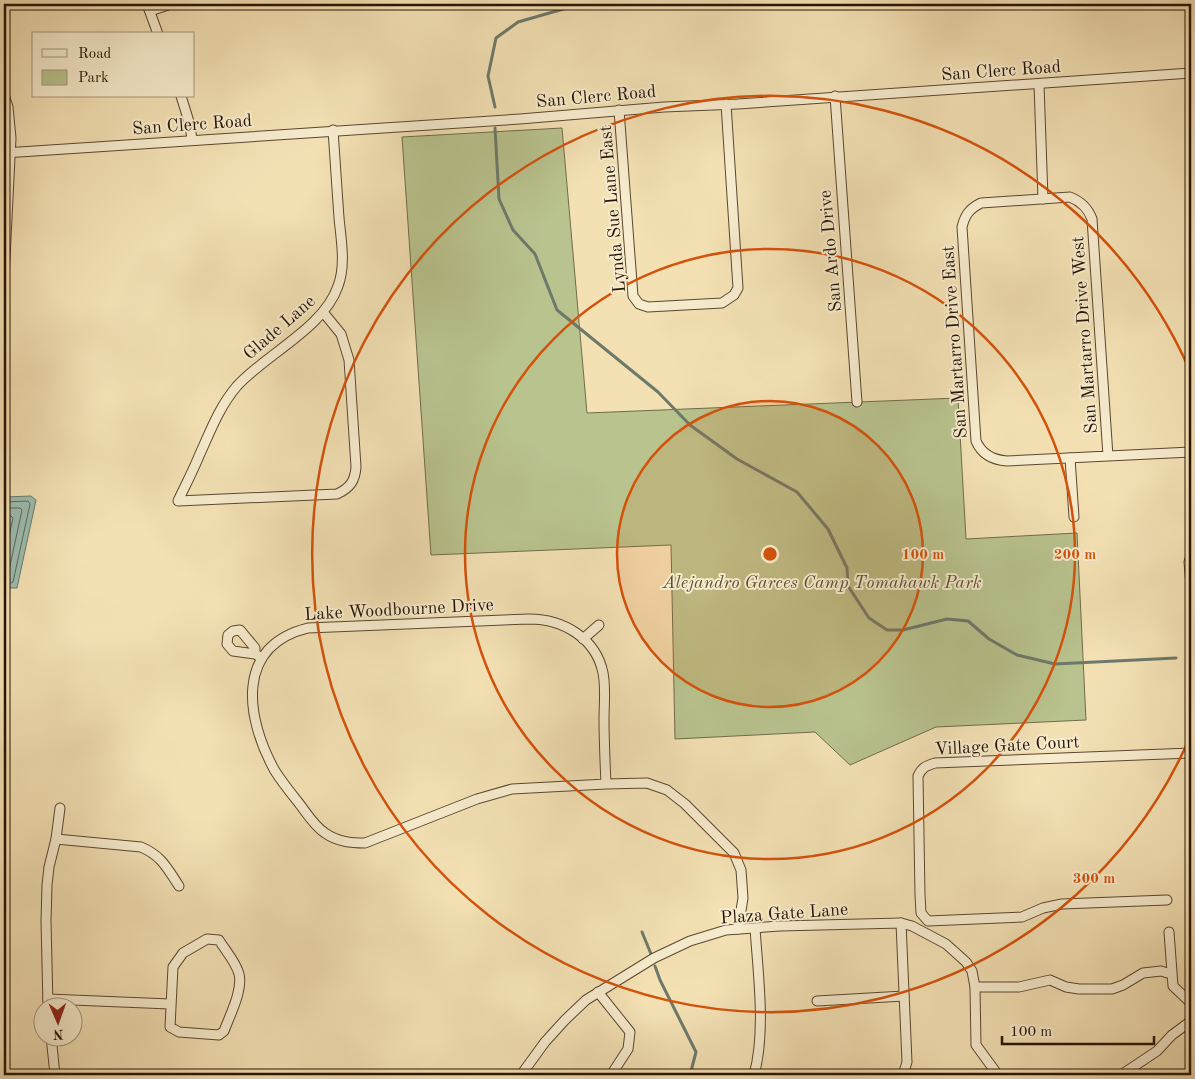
<svg xmlns="http://www.w3.org/2000/svg" width="1195" height="1079" font-family="'Old Standard TT',serif">
	<rect width="100%" height="100%" fill="#f3e1b4"/>
	<filter id="stains"><feTurbulence type="fractalNoise" baseFrequency=".004" numOctaves="4"/><feColorMatrix values="0 0 0 0 .2 0 0 0 0 .09 0 0 0 0 .02 0 0 0 .5 -.17"/></filter>
	<radialGradient id="worn" r=".72"><stop offset=".6" stop-color="#630" stop-opacity="0"/><stop offset="1" stop-color="#630" stop-opacity=".3"/></radialGradient>
	<path fill="#b9c38e" stroke="#706c49" d="M562,128l25,285 371,-15 8,141 111,-6 9,187 -150,7 -86,38 -35,-33 -140,7 -4,-194 -240,10 -29,-418z"/>
	<path fill="#9bbdb0" stroke="#6d796b" d="M31,496l5,4 -19,88h-13v-91z"/>
	<g fill="none" stroke-linecap="round" stroke-linejoin="round">
		<g stroke="#62685a" stroke-width="1">
			<path d="M4,502l24,-1 2,3 -17,78 -2,1h-7"/>
			<path d="M4,508h16l2,2 -14,65 -4,2"/>
			<path d="M4,516h7l2,2 -9,41"/>
		</g>
		<g stroke="#6d796b" stroke-width="3">
			<path d="M495,107l-7,-31 8,-38 22,-16 63,-18"/>
			<path d="M495,128l4,71 14,31 22,24 22,56 101,82 32,33 47,34 60,33 31,37 19,39 1,18 21,32 18,12h16l44,-11 21,2 21,18 28,16 38,9 121,-6"/>
			<path d="M642,932l9,22"/>
			<path d="M655,966l5,14 36,72 -6,23"/>
		</g>
		<defs>
			<g id="street">
				<path d="M147,4l11,30"/>
				<path d="M150,11l21,-7"/>
				<path d="M1039,84l4,115"/>
				<path d="M4,95l4,12 3,31 -7,140"/>
				<path d="M181,96l9,29 2,15"/>
				<path d="M835,96l22,306"/>
				<path d="M619,110l14,186 6,8 9,3 74,-4 12,-8 4,-7 -12,-184"/>
				<path d="M4,153l516,-34 144,-12 74,-3 453,-31"/>
				<path d="M323,312l18,22 8,26 7,107c-1,14 -6,21 -19,27l-159,7c7,-15 15,-30 21,-45 11,-24 20,-49 38,-70 29,-32 87,-58 101,-100 8,-21 3,-47 1,-68 -2,-29 -4,-59 -6,-88"/>
				<path d="M1108,456l-16,-237c-4,-11 -12,-18 -22,-22l-89,6c-12,6 -16,12 -19,24l14,214c6,14 17,19 31,20l184,-9"/>
				<path d="M1070,458l4,59"/>
				<path d="M1191,556l-2,6 2,23"/>
				<path d="M583,639l16,-14"/>
				<path d="M255,654l-22,-3 -6,-7 1,-9 5,-4 7,-1 15,18v6l7,4"/>
				<path d="M606,784c-1,-22 -2,-44 -2,-65 0,-15 2,-31 -1,-46 -7,-35 -40,-54 -74,-54l-221,9c-74,18 -62,91 -33,143 7,11 15,21 23,31 8,10 16,24 27,31 13,9 26,10 40,10l112,-44 35,-10 94,-5 41,-1 20,7 18,14 49,49 7,17 2,28 -5,31"/>
				<path d="M56,839l85,8c21,9 26,21 38,39"/>
				<path d="M1167,900l-105,4 -19,4 -21,9 -94,4 -7,-8 -1,-18 -2,-119c4,-9 8,-10 17,-13l256,-10"/>
				<path d="M901,923l6,139 -4,13"/>
				<path d="M1169,932l4,54 18,17"/>
				<path d="M207,939l12,1c6,10 17,22 20,34 4,16 -9,41 -15,57l-5,4 -40,-3 -9,-5 3,-60 10,-14z"/>
				<path d="M975,987h44l31,-7 16,7 13,2h33l11,-4 20,-12 18,-2 10,3"/>
				<path d="M598,992l32,40 -2,17 -17,26"/>
				<path d="M48,999l122,5"/>
				<path d="M817,1001l87,-5"/>
				<path d="M48,1006l-2,-85 1,-36 2,-18 7,-28 4,-31"/>
				<path d="M51,1036l4,39"/>
				<path d="M521,1075l24,-33 20,-22 21,-20 68,-42 36,-17 36,-11 54,-4 121,-3 11,3 34,18 20,18 6,9 3,16 1,58 22,30"/>
				<path d="M754,1075c12,-44 4,-101 1,-147"/>
				<path d="M1121,1075l36,-24 15,-16 19,-14"/>
			</g>
		</defs>
		<use href="#street" stroke="#5b4730" stroke-width="11"/>
		<use href="#street" stroke="#f7ecce" stroke-width="9"/>
	</g>
	<circle cx="770" cy="554" r="153" fill="#d5520b" fill-opacity=".12"/>
	<g fill="none" stroke="#d5520b" stroke-width="2.5">
		<circle cx="770" cy="554" r="153"/>
		<circle cx="770" cy="554" r="305"/>
		<path d="M1190 737A458 458 0 1 1 1190 371"/>
	</g>
	<g text-anchor="middle" stroke-width="4" stroke-linejoin="round" paint-order="stroke">
		<g font-size="18" fill="#281404" stroke="#f7ecce">
			<text transform="translate(1001 70) rotate(-4)" y="6">San Clerc Road</text>
			<text transform="translate(596 96) rotate(-5)" y="6">San Clerc Road</text>
			<text transform="translate(192 124) rotate(-4)" y="6">San Clerc Road</text>
			<text transform="translate(612 209) rotate(-95)" y="6">Lynda Sue Lane East</text>
			<text transform="translate(830 251) rotate(-95)" y="6">San Ardo Drive</text>
			<text transform="translate(279 327) rotate(-41)" y="6">Glade Lane</text>
			<text transform="translate(1084 335) rotate(-94)" y="6">San Martarro Drive West</text>
			<text transform="translate(954 342) rotate(-94)" y="6">San Martarro Drive East</text>
			<text transform="translate(399 609) rotate(-3)" y="6">Lake Woodbourne Drive</text>
			<text transform="translate(1007 745) rotate(-3)" y="6">Village Gate Court</text>
			<text transform="translate(784 913) rotate(-4)" y="6">Plaza Gate Lane</text>
		</g>
		<g font-size="18" font-style="italic" fill="#5b5134" stroke="#f7ecce">
			<text x="822" y="588">Alejandro Garces Camp Tomahawk Park</text>
		</g>
	</g>
	<circle cx="770" cy="554" r="8" fill="#d5520b" stroke="#f7ecce" stroke-width="2.5"/>
	<g font-size="15" text-anchor="middle" font-weight="bold" fill="#d5520b" stroke="#f7ecce" stroke-width="4" stroke-linejoin="round" paint-order="stroke">
		<text x="923" y="559">100 m</text>
		<text x="1075" y="559">200 m</text>
		<text x="1094" y="883">300 m</text>
	</g>
	<rect width="1195" height="1079" fill="none" stroke="#f3e1b4" stroke-width="20"/>
	<rect x="5" y="5" width="1185" height="1069" fill="none" stroke="#281404" stroke-width="2.5"/>
	<rect x="10" y="10" width="1175" height="1059" fill="none" stroke="#281404"/>
	<rect x="32" y="32" width="162" height="65" fill="#f7ecce" stroke="#a4967d"/>
	<rect x="42" y="49" width="25" height="8" fill="#f7ecce" stroke="#a4967d"/>
	<text x="78" y="58" font-size="15" fill="#281404">Road</text>
	<rect x="42" y="70" width="25" height="15" fill="#b9c38e" stroke="#a4967d"/>
	<text x="78" y="82" font-size="15" fill="#281404">Park</text>
	<g transform="translate(58 1022) rotate(178)"><circle r="24" fill="#f7ecce" stroke="#a4967d"/>
	<path d="M0-4L9 19L0 12L-9 19Z" fill="#8f2418"/>
	<text y="-8" font-size="14" font-weight="bold" text-anchor="middle" fill="#281404">N</text>
	</g>
	<path d="M1002 1036v8h152v-8" fill="none" stroke="#281404" stroke-width="2.5"/>
	<text x="1010" y="1036" font-size="15" fill="#281404" stroke="#f7ecce" stroke-width="4" paint-order="stroke">100 m</text>
	<rect width="100%" height="100%" filter="url(#stains)"/>
	<rect width="100%" height="100%" fill="url(#worn)"/>
</svg>
